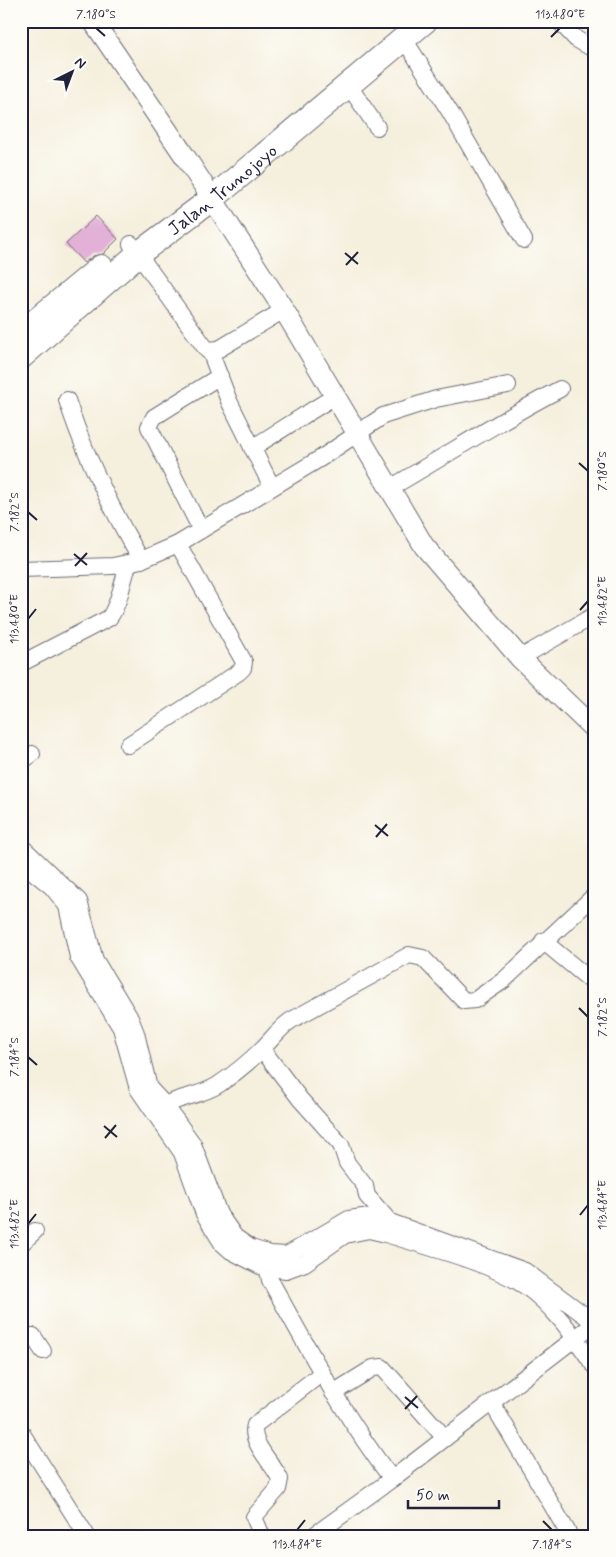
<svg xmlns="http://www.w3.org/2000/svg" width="616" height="1557" font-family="Mynerve,sans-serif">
	<rect width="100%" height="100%" fill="#fdfcf7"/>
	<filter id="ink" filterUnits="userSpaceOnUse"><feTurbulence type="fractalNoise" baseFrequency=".02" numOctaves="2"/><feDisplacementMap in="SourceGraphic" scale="10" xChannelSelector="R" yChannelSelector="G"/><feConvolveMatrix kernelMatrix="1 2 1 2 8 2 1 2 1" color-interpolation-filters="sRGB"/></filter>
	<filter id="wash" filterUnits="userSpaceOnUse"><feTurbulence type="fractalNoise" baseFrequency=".0096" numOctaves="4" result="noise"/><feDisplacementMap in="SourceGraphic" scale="20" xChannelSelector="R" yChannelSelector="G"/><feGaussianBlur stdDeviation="1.12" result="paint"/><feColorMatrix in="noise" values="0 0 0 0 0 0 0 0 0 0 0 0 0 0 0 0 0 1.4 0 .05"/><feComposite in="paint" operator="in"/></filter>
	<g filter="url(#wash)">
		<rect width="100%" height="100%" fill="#f5efdd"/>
		<g id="blocks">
			<path fill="#e3b0d7" d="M96,216l22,23 -15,15 -10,2 -9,7 -18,-19z"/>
		</g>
	</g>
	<g filter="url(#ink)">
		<use href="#blocks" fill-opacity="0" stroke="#6c6a74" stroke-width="1"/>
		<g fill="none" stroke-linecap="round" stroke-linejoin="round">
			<defs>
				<g id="minor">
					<path d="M559,21l17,18 19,11"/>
					<path d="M404,39l46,73 74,128"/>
					<path d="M349,86l28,41"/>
					<path d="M131,244l76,106 12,-1 65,-39"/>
					<path d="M210,351l19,50 43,86"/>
					<path d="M67,400c18,56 45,110 74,160"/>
					<path d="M252,448l83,-52"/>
					<path d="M390,488c57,-33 112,-69 170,-99"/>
					<path d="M201,530l-52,-103 5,-10 66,-41"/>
					<path d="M21,569l92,-3 28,-6 37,-16"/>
					<path d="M520,658l75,-43"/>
					<path d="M24,662l85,-44c11,-14 13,-37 20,-55"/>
					<path d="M128,745l111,-73 4,-4 1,-6 -66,-118 143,-86 62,-42 53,-17 72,-14"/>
					<path d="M21,762l11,-8"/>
					<path d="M21,846l58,55 16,59 35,58 6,15 13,55 16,17 28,39 26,70 16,23 16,11 19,6 17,1 62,-36 14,-2 27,5 135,49 70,52"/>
					<path d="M21,862l31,25 15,19 11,51 43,71 17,61 44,64 22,61 18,29 9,8 29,15 26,4 19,-7 40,-28 24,-5 17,4c41,13 105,29 139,52 29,20 50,52 70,81"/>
					<path d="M543,941l52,43"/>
					<path d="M262,1049l38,50 41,46 6,18 18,23 2,10 23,26"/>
					<path d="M157,1110c17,-13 42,-13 61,-25 15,-10 32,-24 45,-37 9,-9 16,-19 27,-27l119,-66 14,3 41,43 11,-1 29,-20 91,-85"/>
					<path d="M21,1244l14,-13"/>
					<path d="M267,1267l3,13c38,68 74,137 122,199"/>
					<path d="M21,1340l6,-4h6l10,15"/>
					<path d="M333,1393l40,-25 9,-1 63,71"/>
					<path d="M492,1403l78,133"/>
					<path d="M21,1432l66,104"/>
					<path d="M262,1536l-8,-19 24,-28 2,-10c-7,-16 -31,-37 -25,-54l67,-52"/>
					<path d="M313,1536l79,-57 203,-156"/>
				</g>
				<path id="major" d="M93,21l93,137 98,152 140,236 96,112 75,72"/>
				<g id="highway">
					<path d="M21,333l80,-66"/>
					<path id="s1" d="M21,357l117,-103 75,-56 212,-177"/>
				</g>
			</defs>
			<use href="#minor" stroke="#6c6a74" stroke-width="18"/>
			<use href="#major" stroke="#6c6a74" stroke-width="22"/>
			<use href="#highway" stroke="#6c6a74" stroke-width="26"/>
			<use href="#minor" stroke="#fff" stroke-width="16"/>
			<use href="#major" stroke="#fff" stroke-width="20"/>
			<use href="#highway" stroke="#fff" stroke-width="24"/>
		</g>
	</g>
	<path fill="none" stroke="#22223b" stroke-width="2" d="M96,28l9,8M551,37l9,-9M345,253l13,11M346,265l12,-13M579,463l9,8M28,512l9,8M74,554l13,11M75,566l12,-13M580,610l8,-9M28,619l8,-10M375,825l13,11M376,837l11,-13M579,1008l9,9M28,1057l9,8M104,1126l13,11M105,1138l11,-13M580,1215l8,-10M28,1224l8,-10M405,1397l13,11M405,1409l12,-13M543,1521l9,9M297,1530l8,-10"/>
	<g text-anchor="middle" stroke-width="5" stroke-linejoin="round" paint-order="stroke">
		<g font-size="19" fill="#22223b" stroke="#fdfcf7">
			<text dy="7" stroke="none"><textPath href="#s1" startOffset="262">Jalan Trunojoyo</textPath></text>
		</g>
	</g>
	<rect width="616" height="1557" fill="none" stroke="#fdfcf7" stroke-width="55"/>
	<g transform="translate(72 72) rotate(42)" stroke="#fdfcf7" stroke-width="4" paint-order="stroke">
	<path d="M0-4L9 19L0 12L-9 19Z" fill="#22223b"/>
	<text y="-8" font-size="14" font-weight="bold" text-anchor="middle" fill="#22223b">N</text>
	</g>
	<path d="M408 1500v8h91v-8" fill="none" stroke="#22223b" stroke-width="2.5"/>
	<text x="416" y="1500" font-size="15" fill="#22223b" stroke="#fdfcf7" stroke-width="4" paint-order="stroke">50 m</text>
	<rect x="28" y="28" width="560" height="1502" fill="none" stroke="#22223b" stroke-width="2"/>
	<g font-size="12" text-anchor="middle" fill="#22223b">
		<text x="96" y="18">7.180°S</text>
		<text x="560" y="18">113.480°E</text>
		<text transform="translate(602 471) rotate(-90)" y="4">7.180°S</text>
		<text transform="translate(14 512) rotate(-90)" y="4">7.182°S</text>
		<text transform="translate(602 601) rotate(-90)" y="4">113.482°E</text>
		<text transform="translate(14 619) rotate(-90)" y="4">113.480°E</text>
		<text transform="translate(602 1017) rotate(-90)" y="4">7.182°S</text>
		<text transform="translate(14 1057) rotate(-90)" y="4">7.184°S</text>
		<text transform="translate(602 1205) rotate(-90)" y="4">113.484°E</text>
		<text transform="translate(14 1224) rotate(-90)" y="4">113.482°E</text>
		<text x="297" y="1548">113.484°E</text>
		<text x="552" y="1548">7.184°S</text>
	</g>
</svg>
